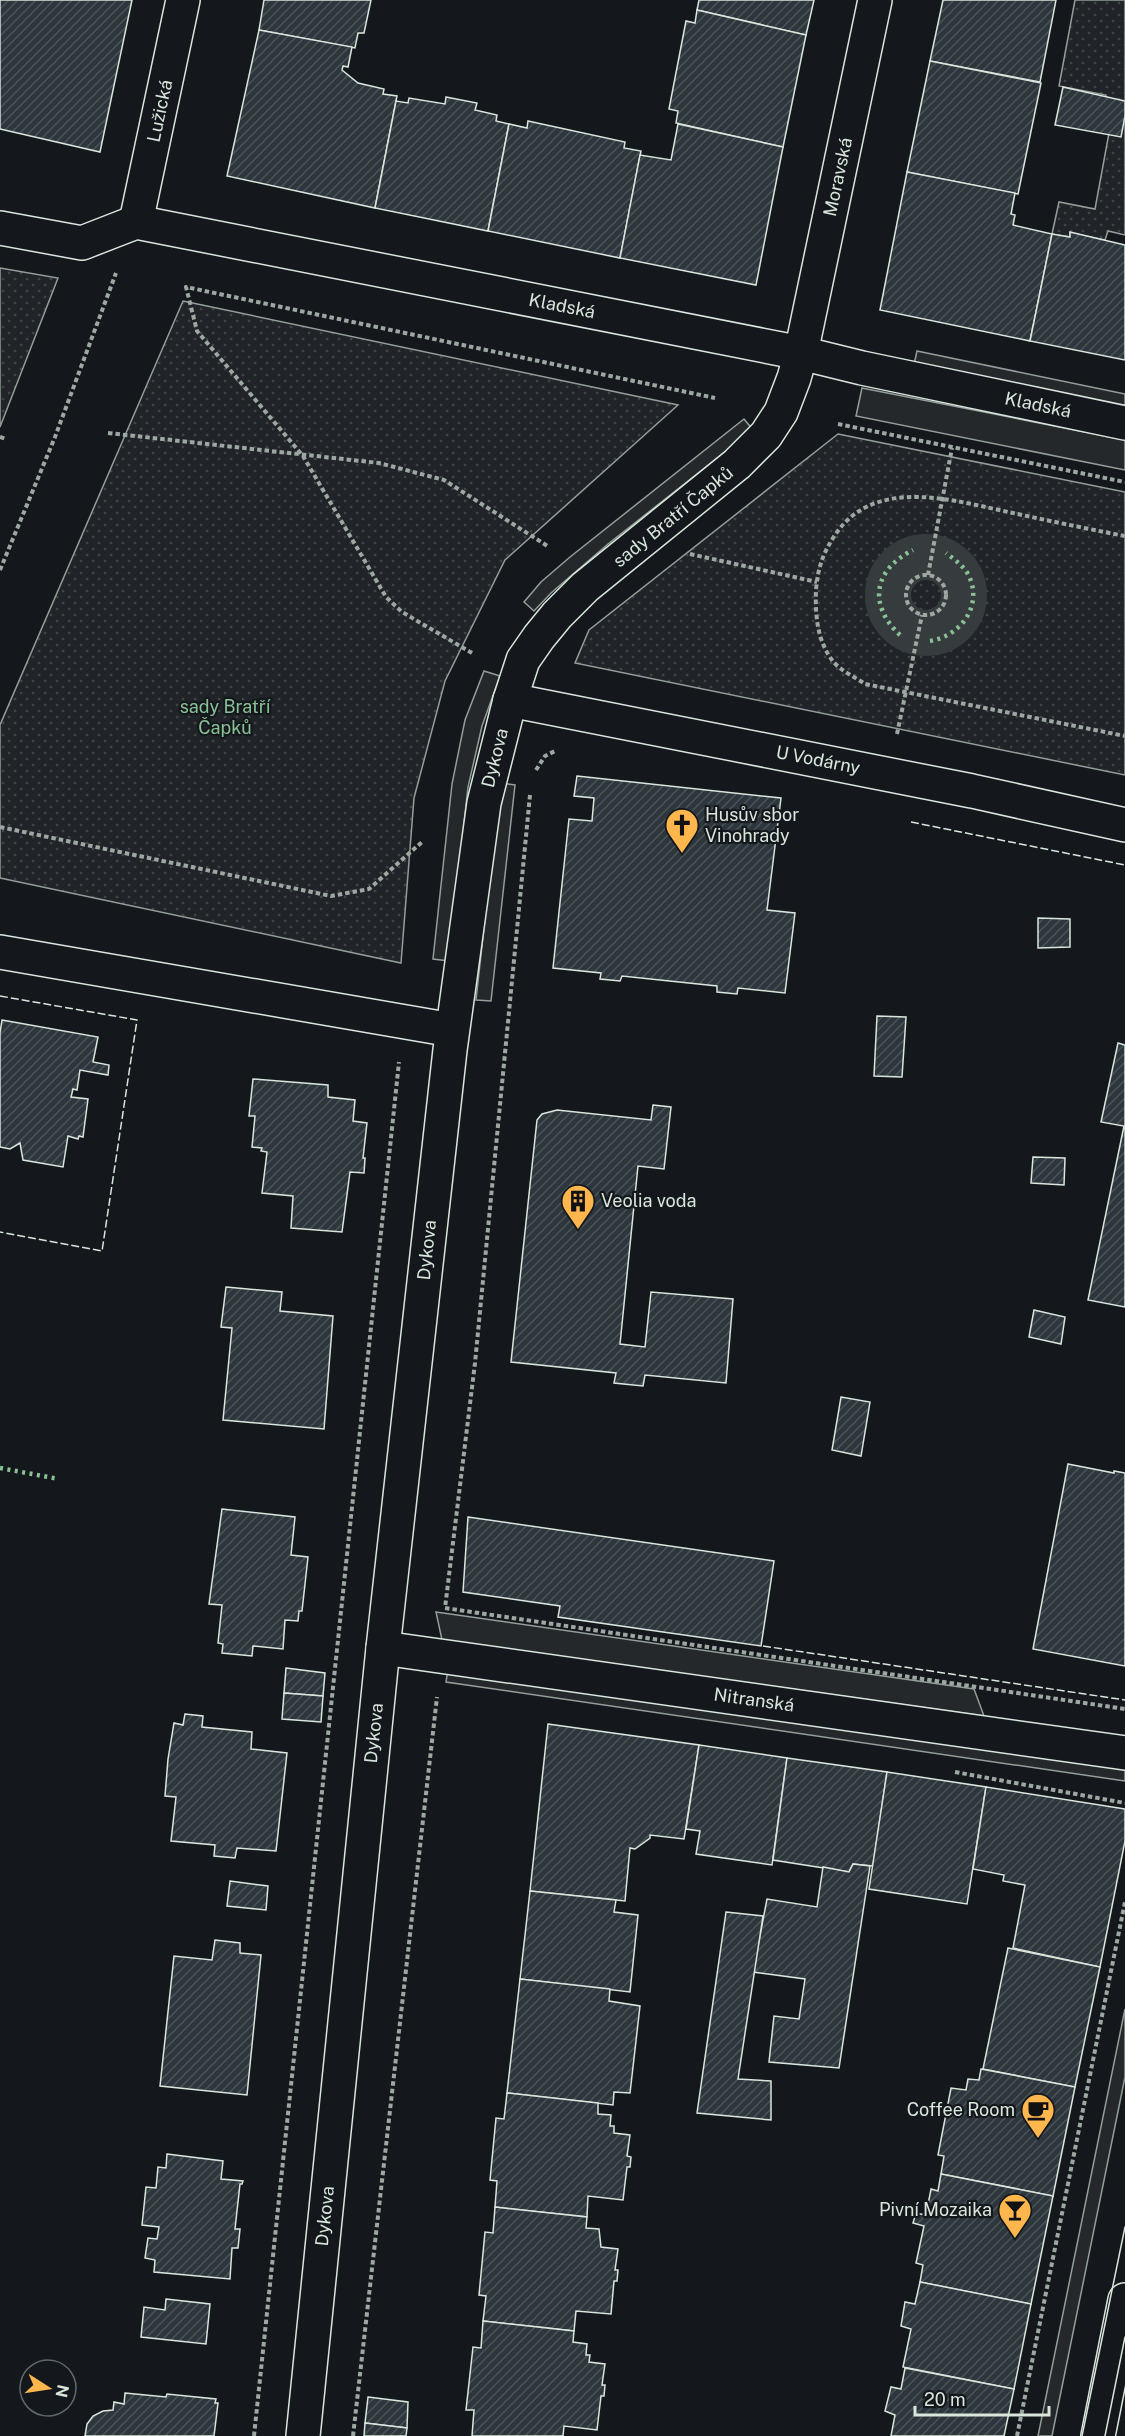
<svg xmlns="http://www.w3.org/2000/svg" width="1125" height="2436" font-family="'Public Sans',sans-serif">
	<defs>
		<pattern id="park-dots" width="8" height="8" patternUnits="userSpaceOnUse" patternTransform="scale(1.5)"><rect width="8" height="8" fill="#202428"/><path d="M2 2h.1M6 6h.1" fill="none" stroke="#404447" stroke-width="1.8" stroke-linecap="round"/></pattern>
		<pattern id="building-hatch" width="6" height="6" patternUnits="userSpaceOnUse" patternTransform="scale(1.5)"><rect width="6" height="6" fill="#2c363c"/><path d="M-1 1l2-2M0 6l6-6M5 7l2-2" fill="none" stroke="#4a5358"/></pattern>
	</defs>
	<rect width="100%" height="100%" fill="#14181c"/>
	<g fill="url(#park-dots)" stroke="#939e99" stroke-width="1.5">
		<path d="M1075,0h50v235l-17,-4 -3,9 -35,-7v4l-18,-3 7,-32 36,7 14,-76 -10,-2 7,-36 -47,-9z"/>
		<path d="M0,268l58,10 -58,149z"/>
		<path d="M183,301l495,104 -173,155 -60,121 -31,117 -13,165 -401,-85v-153z"/>
		<path d="M838,434l287,58v283l-550,-112 14,-33z"/>
	</g>
	<g fill="#24282b" stroke="#939e99" stroke-width="1.5">
		<path d="M917,351l208,43v15l-211,-44z"/>
		<path d="M862,388l263,52v30l-269,-54z"/>
		<path d="M744,419l9,11 -145,114 -57,49 -17,18 -10,-9 17,-20 29,-25z"/>
		<path d="M484,671l16,5 -18,50 -14,61 -19,174 -16,-2 19,-175 13,-64z"/>
		<path d="M500,783l15,2 -24,216 -15,-1z"/>
		<path d="M436,1612l538,77 10,27 -542,-76z"/>
		<path d="M448,1669l677,98v14l-679,-99z"/>
		<path d="M1125,2009v68l-73,359h-14z"/>
	</g>
	<g fill="none" stroke-linecap="round" stroke-linejoin="round">
		<circle stroke="#363b3e" stroke-width="46" cx="926" cy="595" r="38"/>
	</g>
	<g fill="url(#building-hatch)" stroke="#d8e6dc" stroke-width="1.5">
		<path d="M0,0h132l-32,152 -100,-23z"/>
		<path d="M264,0h107l-7,33h-6l-3,15 -96,-18z"/>
		<path d="M699,0h115l-8,35 -109,-25z"/>
		<path d="M943,0h113l-16,82 -110,-21z"/>
		<path d="M697,10l109,25 -23,112 -107,-24 2,-12 -9,-2 17,-88 9,2z"/>
		<path d="M259,30l93,17 -4,20 -5,-1 -1,4 16,13 26,6 -1,5 14,2 -22,112 -148,-32z"/>
		<path d="M930,61l111,22 -23,111 -111,-22z"/>
		<path d="M1063,87l62,14v15l-4,21 -66,-12z"/>
		<path d="M446,97l31,6 -2,7 22,5 -1,6 13,3 -21,107 -113,-23 21,-107 12,2 1,-5 36,6z"/>
		<path d="M528,121l97,21 -1,6 17,3 -21,107 -132,-27 21,-107 18,4z"/>
		<path d="M678,124l105,23 -27,138 -136,-27 20,-103 31,5z"/>
		<path d="M907,172l108,21 -4,21 4,1 -2,10 39,9 -22,107 -150,-31z"/>
		<path d="M1070,232l55,13v115l-95,-19 22,-107 18,3z"/>
		<path d="M577,776l204,22 -14,112 28,3 -10,80 -47,-5 -1,6 -20,-2v-6l-95,-10 -2,5 -20,-2 1,-6 -48,-5 16,-149 23,2 2,-23 -20,-2z"/>
		<path d="M1038,918l32,1v28l-32,1z"/>
		<path d="M877,1016l29,1 -4,60 -28,-1z"/>
		<path d="M2,1020l96,17 -5,25 16,3 -1,10 -28,-5 -3,20 -4,-1 -2,8 17,2 -5,38 -4,-1 -1,3 -10,-3 -5,31 -40,-7 -3,-17 -10,6 -10,-2v-114z"/>
		<path d="M1118,1043l7,2v262l-37,-7 36,-174 -23,-4z"/>
		<path d="M253,1079l75,6v12l27,3 -2,21 14,2 -4,35h2l-1,15 -14,-1 -8,60 -51,-4 2,-32 -31,-3 5,-41 -6,-1 1,-3 -10,-1 3,-31h-6z"/>
		<path d="M653,1105l18,2 -7,62 -26,-3 -18,178 25,3 6,-55 82,7 -7,84 -81,-8 -2,11 -29,-3 2,-10 -105,-11 26,-242 5,-6 15,-4 94,10z"/>
		<path d="M1033,1157l32,1 -1,27 -33,-2z"/>
		<path d="M226,1287l56,5 -2,19 53,5 -9,113 -101,-9 9,-92 -11,-1z"/>
		<path d="M1034,1310l31,7 -4,27 -32,-7z"/>
		<path d="M841,1397l29,5 -9,54 -29,-6z"/>
		<path d="M1068,1464l46,9v-2l11,2v193l-92,-17z"/>
		<path d="M222,1509l73,8 -4,38 17,2 -6,54h-3l-1,10 -13,-1 -2,29 -30,-3 -1,10 -30,-3 1,-9 -5,-1 4,-38 -13,-1z"/>
		<path d="M468,1517l306,44 -13,85 -203,-29 2,-11 -97,-14z"/>
		<path d="M286,1668l39,5 -2,23 -39,-3z"/>
		<path d="M284,1693l39,3 -2,26 -39,-3z"/>
		<path d="M185,1714l18,2 -1,11 50,5 -1,17 36,4 -11,98 -39,-3 -2,10 -21,-2 1,-11 -44,-4 5,-44 -11,-1 3,-37 6,-36 9,2z"/>
		<path d="M548,1724l151,21 -15,94 -34,-4v3l-15,11 -5,-1 -5,53 -95,-10z"/>
		<path d="M699,1745l88,13 -15,107 -76,-11 4,-23 -14,-2z"/>
		<path d="M787,1758l100,14 -14,94 -20,-2 -4,8 -76,-12z"/>
		<path d="M887,1772l99,15 -19,117 -98,-15z"/>
		<path d="M986,1787l139,22v32l-25,126 -87,-19 12,-63 -22,-4 1,-6 -31,-6z"/>
		<path d="M853,1864l17,2 -31,202 -70,-6 5,-46 25,3 6,-40 -52,-7 14,-73 50,8 6,-40 26,5z"/>
		<path d="M230,1881l38,5 -2,24 -39,-4z"/>
		<path d="M530,1891l86,9 -2,12 24,3 -8,77 -110,-13z"/>
		<path d="M726,1912l37,4 -25,163 33,2v39l-74,-7z"/>
		<path d="M215,1940l25,3v10l21,2 -14,140 -87,-9 14,-130 38,4z"/>
		<path d="M1008,1948l92,19 -25,120 -92,-18z"/>
		<path d="M520,1979l90,10 -1,12 31,5 -10,87 -16,-1 -1,13 -106,-12z"/>
		<path d="M981,2069l94,18 -22,109 -112,-22 3,-18 -6,-1 13,-67 15,2 2,-11 11,1z"/>
		<path d="M507,2093l91,10v11l13,1 -1,11h4v7l16,2 -3,21 4,1 -1,10h-3l-4,33 -35,-4 -1,21 -92,-10 2,-26 -7,-1 6,-62 8,1z"/>
		<path d="M167,2154l56,7 -2,18 22,2 -1,3h-2l-5,45h5l-2,19h-6l-2,31 -76,-7 1,-12 -10,-2 3,-20 9,1 2,-12 -17,-2 4,-38 10,1 2,-21 8,1z"/>
		<path d="M941,2174l112,22 -22,108 -111,-22 3,-17 -7,-2 8,-37 -11,-3 3,-10 10,2 5,-26 7,2z"/>
		<path d="M495,2207l92,10 -1,11 13,1 2,18 17,2 -3,21h3l-1,11h-3l-3,33 -35,-3 -2,20 -91,-10 3,-25 -7,-1 6,-63 8,1z"/>
		<path d="M920,2282l111,22 -17,85 -111,-22 8,-38 -10,-3 4,-24 10,2z"/>
		<path d="M166,2299l44,5 -4,40 -65,-7 3,-30 21,3z"/>
		<path d="M483,2321l91,10 -1,11 14,2 -1,11h4l-1,7 16,2 -3,21h3l-1,11h-3l-4,34 -33,-4 -1,10h-91l2,-26h-8l7,-63 8,1z"/>
		<path d="M905,2368l109,21 -10,47h-113l4,-21 -10,-4 6,-24 10,2z"/>
		<path d="M125,2393l41,4 1,-3 49,5 -1,4h3l-4,33h-129l2,-12 6,-8 10,-5 10,-1 1,-8 10,2z"/>
		<path d="M368,2397l40,5 -1,26 -42,-5z"/>
		<path d="M365,2423l42,5 -1,8h-42z"/>
	</g>
	<g fill="none" stroke-linecap="round" stroke-linejoin="round">
		<defs>
			<g id="street">
				<path d="M136,222l47,-222"/>
				<path d="M0,228l82,15 54,-21 665,131 61,15 263,55"/>
				<path d="M510,700l462,91 153,34"/>
				<path d="M0,952l452,78"/>
				<path d="M383,1648l742,105"/>
				<path d="M303,2436l80,-788 67,-598 34,-247 26,-103 13,-40 16,-23 18,-22 28,-28 152,-123 29,-29 15,-23 13,-34 7,-25 74,-353"/>
			</g>
			<path id="secondary" d="M1098,2436l27,-136"/>
		</defs>
		<use href="#street" stroke="#d8e6dc" stroke-width="36"/>
		<use href="#secondary" stroke="#d8e6dc" stroke-width="36"/>
		<g stroke="#9da8a2" stroke-width="4" stroke-dasharray="4.5 3" stroke-linecap="butt">
			<path d="M838,424l287,58"/>
			<path d="M108,433l271,30 65,17 105,67"/>
			<path d="M0,437l6,2"/>
			<path d="M1125,536c-37,-7 -75,-15 -112,-23 -58,-12 -138,-38 -178,22 -12,18 -17,32 -19,55 -1,24 1,50 16,70 7,10 23,17 33,24l260,52"/>
			<path d="M690,554l127,28"/>
			<path d="M0,570l55,-133 61,-164"/>
			<circle cx="926" cy="595" r="20"/>
			<path d="M928,575l24,-127"/>
			<path d="M472,653l-70,-41 -16,-15 -83,-141 -106,-125 -11,-44 529,111"/>
			<path d="M897,734l25,-119"/>
			<path d="M536,770l9,-14 10,-5"/>
			<path d="M530,795l-55,568 -30,245 680,101"/>
			<path d="M0,827l331,69 38,-7 53,-47"/>
			<path d="M955,1772l170,31"/>
			<path d="M254,2436l145,-1374"/>
			<path d="M353,2436l84,-739"/>
			<path d="M1017,2436l108,-534"/>
		</g>
		<use href="#street" stroke="#14181c" stroke-width="33"/>
		<use href="#secondary" stroke="#14181c" stroke-width="33"/>
		<g stroke="#d8e6dc" stroke-width="1.5">
			<path d="M1082,2436l43,-209"/>
			<path d="M1105,2436l20,-99"/>
		</g>
		<g stroke="#8ac095" stroke-width="4.5" stroke-dasharray="3 4.5" stroke-linecap="butt">
			<path d="M900,635c-32,-30 -27,-65 13,-85"/>
			<path d="M930,641c30,-5 53,-34 39,-65 -5,-10 -14,-16 -23,-23"/>
			<path d="M0,1468l59,11"/>
		</g>
		<g stroke="#d8e6dc" stroke-width="1.5" stroke-dasharray="8 3" stroke-linecap="butt">
			<path d="M911,822l214,43"/>
			<path d="M0,996l137,24 -35,231 -102,-19"/>
			<path d="M763,1646l362,54"/>
		</g>
	</g>
	<defs>
		<symbol id="church-pin" viewBox="-11 -11 22 30"><path d="M0 17L-7.5 6A9.5 9.5 0 1 1 7.5 6Z" fill="#ffb74d" stroke="#14181c"/><path d="M-1.2-6h2.4v3.5h3.3v2.4h-3.3V6h-2.4V-.1h-3.3v-2.4h3.3Z" fill="#111"/></symbol>
		<symbol id="building-pin" viewBox="-11 -11 22 30"><path d="M0 17L-7.5 6A9.5 9.5 0 1 1 7.5 6Z" fill="#ffb74d" stroke="#14181c"/><path d="M-4-6H4V6H1V3H-1V6H-4ZM-2.5-4.3h1.7v1.8h-1.7ZM.8-4.3h1.7v1.8H.8ZM-2.5-1h1.7V.8h-1.7ZM.8-1h1.7V.8H.8Z" fill="#111"/></symbol>
		<symbol id="cafe-pin" viewBox="-11 -11 22 30"><path d="M0 17L-7.5 6A9.5 9.5 0 1 1 7.5 6Z" fill="#ffb74d" stroke="#14181c"/><path d="M-5.5-4.5H6V0H3Q3 3.5 0 3.5H-2.5Q-5.5 3.5-5.5 0ZM3-3.2v2h1.7v-2ZM-6 4.5H4V6H-6Z" fill="#111"/></symbol>
		<symbol id="bar-pin" viewBox="-11 -11 22 30"><path d="M0 17L-7.5 6A9.5 9.5 0 1 1 7.5 6Z" fill="#ffb74d" stroke="#14181c"/><path d="M-6-5H6L.8 .8V4.5H3.5V6h-7V4.5H-.8V.8Z" fill="#111"/></symbol>
	</defs>
	<g fill-rule="evenodd">
		<use href="#church-pin" x="663" y="806" width="38" height="52"/>
		<use href="#building-pin" x="559" y="1182" width="38" height="52"/>
		<use href="#cafe-pin" x="1019" y="2091" width="38" height="52"/>
		<use href="#bar-pin" x="996" y="2191" width="38" height="52"/>
	</g>
	<g text-anchor="middle" stroke-width="4.5" stroke-linejoin="round" paint-order="stroke">
		<g font-size="18" fill="#d8e6dc" stroke="#14181c">
			<text transform="translate(160 111) rotate(-78)" y="6">Lužická</text>
			<text transform="translate(838 177) rotate(-78)" y="6">Moravská</text>
			<text transform="translate(562 306) rotate(11)" y="6">Kladská</text>
			<text transform="translate(1038 405) rotate(12)" y="6">Kladská</text>
			<text transform="translate(673 517) rotate(-39)" y="6">sady Bratří Čapků</text>
			<text transform="translate(495 758) rotate(-76)" y="6">Dykova</text>
			<text transform="translate(818 760) rotate(11)" y="6">U Vodárny</text>
			<text transform="translate(427 1250) rotate(-84)" y="6">Dykova</text>
			<text transform="translate(754 1700) rotate(8)" y="6">Nitranská</text>
			<text transform="translate(374 1733) rotate(-84)" y="6">Dykova</text>
			<text transform="translate(325 2216) rotate(-84)" y="6">Dykova</text>
		</g>
		<g font-size="18" fill="#8ac095" stroke="#14181c">
			<text x="225" y="713">sady Bratří<tspan x="225" dy="21">Čapků</tspan></text>
		</g>
		<g font-size="18" fill="#d8e6dc" stroke="#14181c" text-anchor="start">
			<text x="705" y="821">Husův sbor<tspan x="705" dy="21">Vinohrady</tspan></text>
			<text x="601" y="1207">Veolia voda</text>
			<text x="1015" y="2116" text-anchor="end">Coffee Room</text>
			<text x="992" y="2216" text-anchor="end">Pivní Mozaika</text>
		</g>
	</g>
	<g transform="translate(48 2388) rotate(102)"><circle r="28" fill="#14181c" stroke="#626a69" stroke-width="1.5"/>
	<path d="M0-4.5L10 22L0 15L-10 22Z" fill="#ffb74d"/>
	<text y="-9" font-size="16" font-weight="bold" text-anchor="middle" fill="#d8e6dc">N</text>
	</g>
	<path d="M915 2406v9h134v-9" fill="none" stroke="#d8e6dc" stroke-width="3"/>
	<text x="924" y="2406" font-size="18" fill="#d8e6dc" stroke="#14181c" stroke-width="4.5" paint-order="stroke">20 m</text>
</svg>
